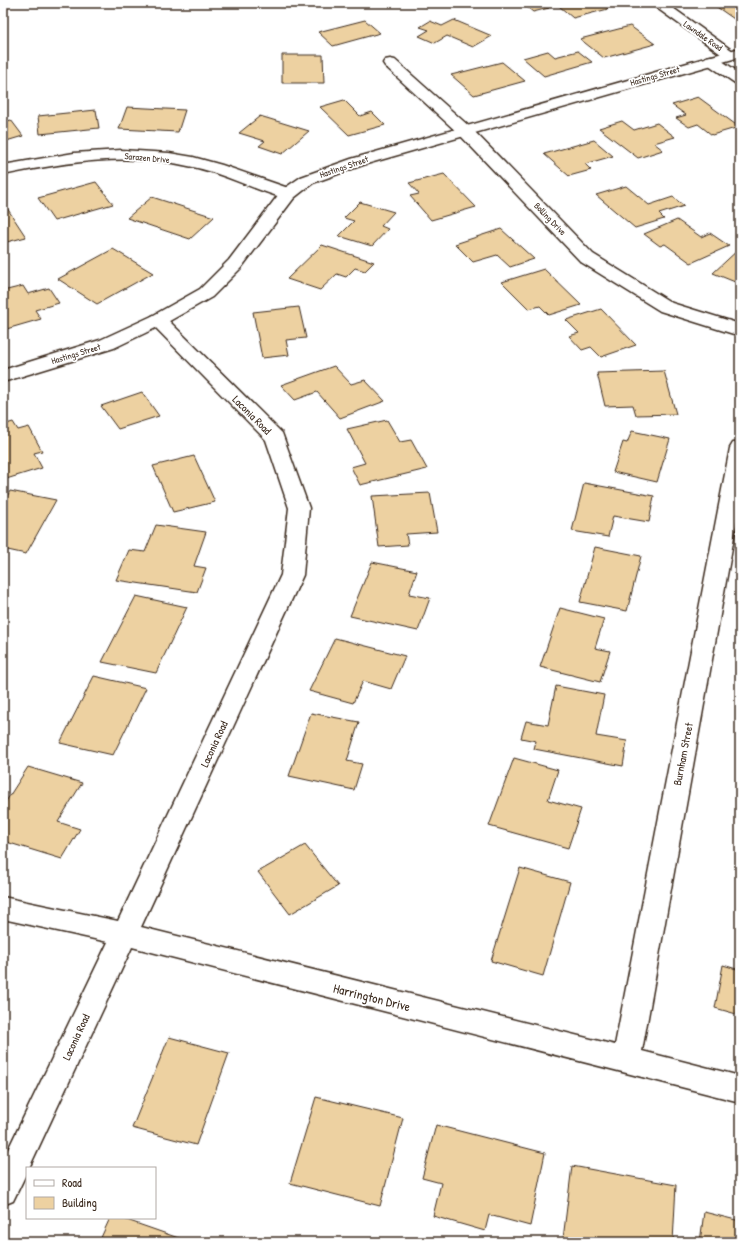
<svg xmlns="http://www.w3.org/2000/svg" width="743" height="1245" font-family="'Patrick Hand',sans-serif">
	<rect width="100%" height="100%" fill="#fff"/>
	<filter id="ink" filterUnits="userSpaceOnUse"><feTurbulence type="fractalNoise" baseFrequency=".025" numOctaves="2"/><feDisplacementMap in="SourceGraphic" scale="8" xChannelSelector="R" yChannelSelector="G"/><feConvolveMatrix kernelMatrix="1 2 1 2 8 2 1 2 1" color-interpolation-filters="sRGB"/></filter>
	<g filter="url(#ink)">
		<g fill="#edd1a1" stroke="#3b2a1e">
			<path d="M522,3h21l6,5 -16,4z"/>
			<path d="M566,3h34l8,6 -35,9 -14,-12 8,-2z"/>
			<path d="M711,3h29v17l-3,1z"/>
			<path d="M365,20l15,13 -47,13 -15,-14z"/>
			<path d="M454,20l38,16 -19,11 -26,-11 -12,7 -16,-7 10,-6 -9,-3 10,-6 12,5z"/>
			<path d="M630,26l25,18 -51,14 -24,-19z"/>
			<path d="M548,51l7,6 23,-6 14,11 -48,14 -21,-18z"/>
			<path d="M282,55h41l1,28h-42z"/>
			<path d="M502,62l23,19 -51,14 -23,-20z"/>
			<path d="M698,97l41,30 -27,8 -14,-11 -9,3 -13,-9 10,-3 -14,-10z"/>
			<path d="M344,100l16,16 12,-4 13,13 -36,10 -29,-28z"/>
			<path d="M127,107l58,3 -7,22 -59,-3z"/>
			<path d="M96,110l3,18 -59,6 -2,-18z"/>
			<path d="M260,116l49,15 -27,23 -23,-8 6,-5 -26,-8z"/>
			<path d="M11,120l12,16 -20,6v-20z"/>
			<path d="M622,121l12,9 23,-7 18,14 -21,6 9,7 -25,8 -39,-30z"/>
			<path d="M594,140l19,16 -28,8 6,6 -22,6 -25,-22z"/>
			<path d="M444,174l32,33 -45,13 -21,-24 9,-2 -10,-11z"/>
			<path d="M96,182l17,22 -59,17 -16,-23z"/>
			<path d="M626,186l23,19 24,-8 11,9 -25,8 5,5 -29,9 -39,-33z"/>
			<path d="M152,197l62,20 -24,22 -63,-21z"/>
			<path d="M360,202l34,10 -13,14 7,3 -16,17 -33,-10 15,-15 -10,-3z"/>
			<path d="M5,205l21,32 -23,6v-37z"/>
			<path d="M677,220l24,17 9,-4 19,13 -38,17 -26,-19 -5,2 -16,-12z"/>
			<path d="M501,229l33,30 -24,8 -13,-12 -24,7 -18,-18z"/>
			<path d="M322,245l52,17 -9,9 -10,-3 -9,9 -9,-3 -17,16 -33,-11z"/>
			<path d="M740,248v36l-27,-11z"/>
			<path d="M113,249l40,24 -56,31 -39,-25z"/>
			<path d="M544,269l37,36 -32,10 -9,-9 -11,3 -27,-27z"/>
			<path d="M23,286l5,8 21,-6 10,15 -24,7 6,9 -38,11v-39z"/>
			<path d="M299,307l7,31 -20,2 3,15 -27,3 -9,-46z"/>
			<path d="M601,309l35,36 -35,12 -10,-10 -9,3 -13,-14 10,-3 -13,-13z"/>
			<path d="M334,366l17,18 14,-4 20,21 -45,17 -23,-26 -22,8 -14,-15z"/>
			<path d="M664,371l12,43 -40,1 -3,-10 -28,1 -8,-33z"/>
			<path d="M142,392l17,24 -41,13 -17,-23z"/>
			<path d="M387,420l13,22 11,-2 16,29 -67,16 -9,-18 14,-4 -18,-34z"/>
			<path d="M13,422l5,8 11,-3 13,24 -8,2 8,15 -39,12v-55z"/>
			<path d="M632,431l38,8 -13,43 -44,-10 10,-30 4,1z"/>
			<path d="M194,456l21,46 -42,10 -20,-46z"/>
			<path d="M584,483l70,13 -5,26 -36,-6 -5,21 -36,-6z"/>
			<path d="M10,491l46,9 -30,54 -23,-5v-45z"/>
			<path d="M430,493l7,39 -31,2 2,11 -29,2 -7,-51z"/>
			<path d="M156,525l50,7 -12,34 12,2 -9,24 -81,-12 13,-30 16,2z"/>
			<path d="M595,547l46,9 -14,55 -47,-9z"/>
			<path d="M372,562l45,9 -8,23 21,4 -12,33 -68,-15z"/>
			<path d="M136,596l51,11 -31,66 -54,-11z"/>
			<path d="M560,608l44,11 -9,29 15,3 -10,31 -60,-15z"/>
			<path d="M335,638l70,18 -14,33 -28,-8 -10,22 -44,-12z"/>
			<path d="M94,676l52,12 -33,67 -53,-12z"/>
			<path d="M556,686l48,9 -8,41 31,5 -4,25 -89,-17 2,-8 -15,-3 5,-17 22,4z"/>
			<path d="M311,713l48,9 -12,39 15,3 -8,26 -65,-14z"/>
			<path d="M514,758l44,12 -10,30 33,9 -13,39 -79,-22z"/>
			<path d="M28,767l54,16 -24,39 22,7 -18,30 -59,-18v-35z"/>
			<path d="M305,845l33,41 -48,28 -32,-42z"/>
			<path d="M520,868l50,14 -27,94 -52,-15z"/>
			<path d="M723,965l17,5v45l-25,-7z"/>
			<path d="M169,1037l60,16 -33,92 -64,-17z"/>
			<path d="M316,1097l87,21 -23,88 -90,-23z"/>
			<path d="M436,1125l109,28 -15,73 -41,-11 -4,16 -52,-15 8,-33 -19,-5z"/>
			<path d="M572,1166l104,19 -3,57h-96l-14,-3z"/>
			<path d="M704,1212l36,9v21h-40z"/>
			<path d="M110,1218h11l69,24h-91z"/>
		</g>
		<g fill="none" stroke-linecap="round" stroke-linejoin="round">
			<defs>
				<g id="minor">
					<path d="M650,3h16l71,51 -2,3h-10z"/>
					<path d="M711,56l5,1 24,16v12l-5,-2 -29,-20 -2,-3 2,-3z"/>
					<path d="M390,59l5,1 76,68 122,126 79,49 68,21v12l-80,-25 -79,-49 -122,-128 -74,-68 -2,-3 2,-3z"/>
					<path d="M121,150l48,3 24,4 29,8 72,25 2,4 -2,4 -6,1c-32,-8 -62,-25 -95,-32 -63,-15 -128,-5 -190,8v-10l71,-12z"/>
					<path d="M158,315l6,1 118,117 27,75 -6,67 -162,352 474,118 115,-597 3,-5 7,-1v61l-98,548 98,25v26l-608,-155 -103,221h-2v4l-14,29 -10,4v-45l105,-218 -105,-23v-22l115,24 163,-346 8,-67 -23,-68 -114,-116 -3,-4 3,-4z"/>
				</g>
				<path id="tertiary" d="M740,48v9l-377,108 -50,18 -19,15 -53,70 -29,29 -48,27 -50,24 -111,34v-12l97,-30 52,-24 48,-27 29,-29 53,-70 19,-13 50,-18z"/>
			</defs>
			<use href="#minor" stroke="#3b2a1e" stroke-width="3"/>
			<use href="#tertiary" stroke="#3b2a1e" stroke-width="3"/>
			<use href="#minor" fill="#fff" fill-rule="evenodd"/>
			<use href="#tertiary" fill="#fff" fill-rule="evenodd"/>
		</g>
	</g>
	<g text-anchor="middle" stroke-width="3.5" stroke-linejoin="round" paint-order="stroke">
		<g font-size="9" fill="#3b2a1e" stroke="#fff">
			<text transform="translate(703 36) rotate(35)" y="3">Lawndale Road</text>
			<text transform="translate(655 76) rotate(-16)" y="3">Hastings Street</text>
			<text transform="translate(147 158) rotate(5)" y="3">Sarazen Drive</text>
			<text transform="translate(344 167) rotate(-19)" y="3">Hastings Street</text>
			<text transform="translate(550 219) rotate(46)" y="3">Bolling Drive</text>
			<text transform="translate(76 354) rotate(-17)" y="3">Hastings Street</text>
		</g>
		<g font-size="11" fill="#3b2a1e" stroke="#fff">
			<text transform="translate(252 415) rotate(45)" y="4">Laconia Road</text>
			<text transform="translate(214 744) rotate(-65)" y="4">Laconia Road</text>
			<text transform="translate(683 754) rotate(-79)" y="4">Burnham Street</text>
			<text transform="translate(76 1037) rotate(-65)" y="4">Laconia Road</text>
		</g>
		<g font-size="13" fill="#3b2a1e" stroke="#fff">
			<text transform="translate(372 997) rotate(14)" y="5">Harrington Drive</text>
		</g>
	</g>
	<rect width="743" height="1245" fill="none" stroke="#fff" stroke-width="16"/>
	<rect x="8" y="8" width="727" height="1229" fill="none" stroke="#3b2a1e" stroke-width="1.5" filter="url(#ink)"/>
	<rect x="26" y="1167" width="130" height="52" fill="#ffffff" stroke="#b1aaa5"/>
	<rect x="34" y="1180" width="20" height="6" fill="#ffffff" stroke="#b1aaa5"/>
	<text x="62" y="1187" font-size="12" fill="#3b2a1e">Road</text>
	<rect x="34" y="1197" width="20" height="12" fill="#edd1a1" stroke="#b1aaa5"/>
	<text x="62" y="1207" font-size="12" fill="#3b2a1e">Building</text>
</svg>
